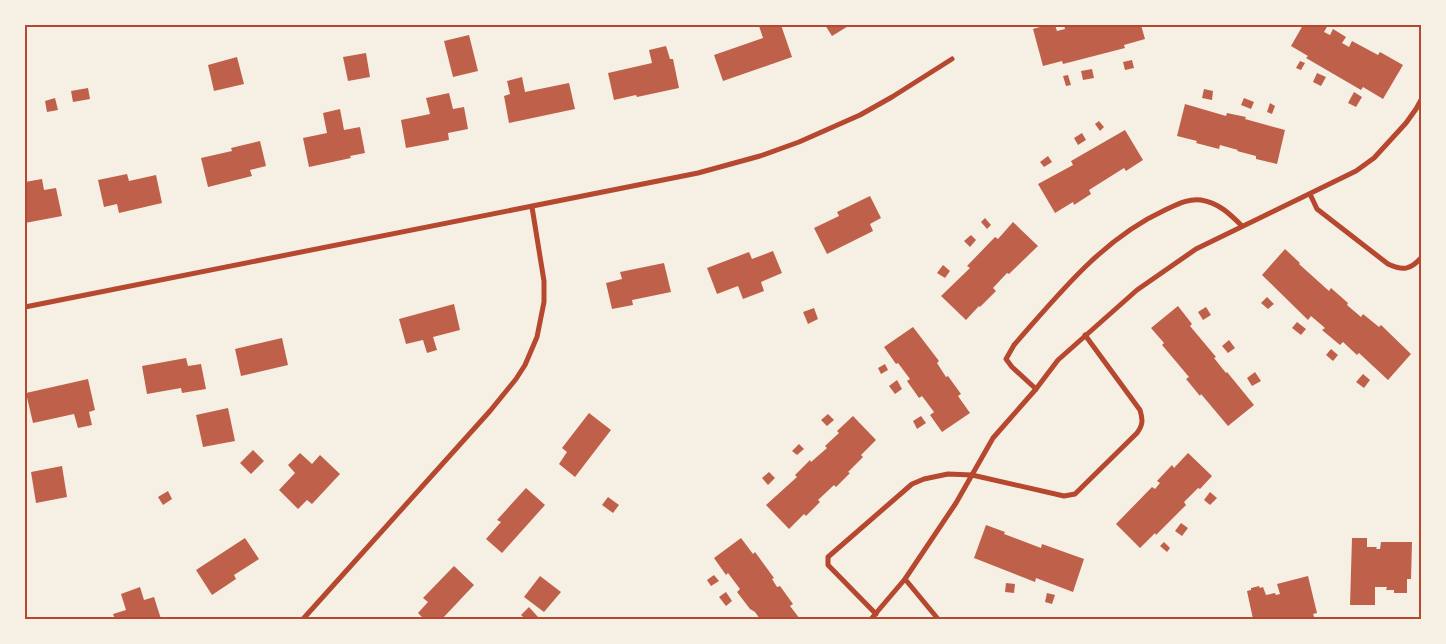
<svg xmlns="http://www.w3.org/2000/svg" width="1446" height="644" font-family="Cabin,sans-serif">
	<rect width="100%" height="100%" fill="#f6efe4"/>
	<g fill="#bf614a">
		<path d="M761,25h20l11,32 -69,24 -9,-26 49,-17 -4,-12z"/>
		<path d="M825,25h25l-18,11z"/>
		<path d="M1047,25h8l2,6 8,-2 -1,-4h77l4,14 -21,6 1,3 -62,16 -1,-3 -19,5 -10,-37z"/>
		<path d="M1303,25h25l-4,7 6,3 3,-6 13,8 -4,6 7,4 3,-6 26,14 2,-3 23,13 -20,34 -20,-12 -2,3 -55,-32 2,-2 -17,-10z"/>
		<path d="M469,35l9,36 -25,6 -9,-36z"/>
		<path d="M666,46l4,13h3l6,29 -42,9 -1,-2 -22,5 -6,-27 44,-10 -3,-13z"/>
		<path d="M366,53l4,24 -22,4 -5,-24z"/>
		<path d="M237,57l7,27 -30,7 -6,-26z"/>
		<path d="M1132,60l2,8 -9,2 -2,-8z"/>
		<path d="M1300,61l5,2 -4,7 -5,-2z"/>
		<path d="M1092,69l2,9 -11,2 -2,-9z"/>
		<path d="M1317,73l9,4 -5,9 -8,-4z"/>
		<path d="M1068,75l3,10 -5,1 -3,-10z"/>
		<path d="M522,77l3,15 44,-9 6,26 -66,14 -5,-27 6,-2 -3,-13z"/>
		<path d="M88,88l2,11 -17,3 -2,-11z"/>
		<path d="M1204,89l9,2 -1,9 -10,-2z"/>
		<path d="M1354,92l8,5 -6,10 -8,-4z"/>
		<path d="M449,93l4,16 11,-2 4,22 -20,4 1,7 -43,8 -5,-28 29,-6 -4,-16z"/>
		<path d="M55,98l3,12 -11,2 -2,-11z"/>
		<path d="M1244,98l10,4 -3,7 -10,-4z"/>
		<path d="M1270,103l5,3 -3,8 -5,-2z"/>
		<path d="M1185,104l41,12 1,-3 19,4 -1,2 40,11 -8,34 -21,-5v-3l-19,-5 1,-1 -18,-5 -1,4 -23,-6 1,-2 -20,-5z"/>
		<path d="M340,109l4,21 16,-3 5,26 -15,3 1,2 -42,9 -6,-29 24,-5 -4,-20z"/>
		<path d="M1099,121l5,6 -4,4 -5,-7z"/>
		<path d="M1125,130l18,30 -17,11 -2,-3 -35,22 2,4 -17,11 -1,-3 -18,11 -17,-29 35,-19 -2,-4z"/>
		<path d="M1082,133l4,7 -8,5 -4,-7z"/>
		<path d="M260,141l6,25 -16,4 2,6 -44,11 -7,-29 31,-7 -1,-3z"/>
		<path d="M1048,156l4,6 -8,5 -4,-5z"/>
		<path d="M127,174l2,7 27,-6 6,28 -43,10 -2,-9 -13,3 -6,-27z"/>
		<path d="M42,179l2,11 12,-2 6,28 -37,7v-41z"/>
		<path d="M870,196l11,22 -11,6 3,7 -46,23 -13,-26 25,-12 -2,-4z"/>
		<path d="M985,218l6,7 -4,4 -6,-7z"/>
		<path d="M1013,222l25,24 -29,28 -2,-1 -14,15 3,3 -16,16 -1,-1 -13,14 -25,-24 29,-28 -3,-2 28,-29 3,2z"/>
		<path d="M971,235l5,5 -6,7 -6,-6z"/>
		<path d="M1285,249l15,14 -1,1 30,27 2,-3 17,15 -1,2 14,12 2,-3 16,13 2,-2 30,29 -23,26 -29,-27 -2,2 -14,-13 -3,3 -18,-15 3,-2 -14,-12 -3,4 -46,-45z"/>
		<path d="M773,251l9,22 -21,9 3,9 -21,8 -5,-13 -21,8 -10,-26 42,-16 3,7z"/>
		<path d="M664,263l7,29 -39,8 1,5 -21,4 -6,-26 16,-4 -2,-7z"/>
		<path d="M943,265l7,6 -5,7 -8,-5z"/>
		<path d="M1267,297l7,7 -6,5 -7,-6z"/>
		<path d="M454,304l6,26 -27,7 4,13 -10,3 -4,-13 -17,4 -7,-25z"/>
		<path d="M1178,306l14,18 -2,2 26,31 -2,1 12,15 1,-1 27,33 -26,21 -27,-32 -1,2 -14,-17 3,-2 -27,-32 2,-2 -13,-15z"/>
		<path d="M1206,307l5,8 -8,5 -5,-8z"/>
		<path d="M814,308l4,11 -10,5 -5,-12z"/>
		<path d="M1297,322l9,7 -5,6 -9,-7z"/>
		<path d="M913,327l26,34 -2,2 9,14 2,-1 13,18 -3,2 12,17 -28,19 -12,-17 4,-3 -12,-16 -3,2 -12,-17 3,-2 -12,-16 -2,1 -12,-17z"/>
		<path d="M282,338l6,27 -47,11 -6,-27z"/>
		<path d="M1229,340l6,8 -7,5 -6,-7z"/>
		<path d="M1331,349l7,6 -5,6 -7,-6z"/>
		<path d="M186,358l2,8 13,-2 5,25 -24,4 -1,-5 -34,6 -5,-28z"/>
		<path d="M885,364l3,6 -7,4 -3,-6z"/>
		<path d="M1255,372l6,9 -9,5 -5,-8z"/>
		<path d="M1363,374l7,6 -6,8 -8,-6z"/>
		<path d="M88,379l7,31 -6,2 3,13 -14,3 -4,-14 -41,9 -7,-30z"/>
		<path d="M897,380l5,9 -7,5 -6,-8z"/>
		<path d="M228,408l7,33 -32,6 -7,-32z"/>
		<path d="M589,413l22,17 -36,47 -16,-13 8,-12 -5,-4z"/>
		<path d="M828,414l6,6 -7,6 -6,-6z"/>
		<path d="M853,416l23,24 -15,15 2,2 -15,15 2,1 -14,14 -2,-2 -16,15 2,2 -14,14 -2,-2 -15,15 -23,-24 31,-28 -2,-2 15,-15 1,2 16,-14 -2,-2 14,-13 -2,-2z"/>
		<path d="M921,416l5,7 -9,6 -4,-8z"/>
		<path d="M799,444l5,5 -7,6 -5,-4z"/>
		<path d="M253,450l11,11 -13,13 -11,-11z"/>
		<path d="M300,453l12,11 8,-9 20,19 -28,30 -5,-4 -9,9 -19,-19 16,-17 -7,-8z"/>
		<path d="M1188,453l24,23 -12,13 -2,-1 -14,14 2,3 -30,30 -1,-2 -15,15 -24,-24 36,-37 3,2 5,-6 -3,-2 15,-16 2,3z"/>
		<path d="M62,466l5,31 -31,6 -5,-31z"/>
		<path d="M769,472l6,6 -7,7 -6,-7z"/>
		<path d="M526,488l19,17 -43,48 -16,-14 15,-17 -4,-2z"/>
		<path d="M168,491l4,8 -9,6 -5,-8z"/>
		<path d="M1210,492l7,6 -7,7 -6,-5z"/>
		<path d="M608,497l11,8 -6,8 -11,-8z"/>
		<path d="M1181,523l7,5 -6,8 -7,-5z"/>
		<path d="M986,525l19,7 -1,2 37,14 1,-4 42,15 -11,33 -37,-14 -1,4 -61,-24z"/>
		<path d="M245,538l14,21 -25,16 2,4 -24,16 -16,-25z"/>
		<path d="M741,538l12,16 2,-2 19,26 -2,1 5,8 3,-1 13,18 -3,2 10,13h-40l-5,-7 -5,-3 -13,-17 3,-3 -12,-16 -2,2 -12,-17z"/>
		<path d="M1352,538h15v9h10l-1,2h4l1,-7h31l-1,37h-4v14h-13v-3h-8l1,-3h-12v18h-25z"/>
		<path d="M1164,542l6,6 -3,4 -7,-6z"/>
		<path d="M454,566l20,19 -32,34h-18l-6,-6 10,-11 -5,-4z"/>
		<path d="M714,575l5,6 -8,5 -4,-6z"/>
		<path d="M540,576l21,16 -17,20 -20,-15z"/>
		<path d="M1308,576l9,37 -4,1 2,5h-62l-6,-28 4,-1v-2l8,-2 1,2 3,-1 3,8 9,-2 1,2 4,-1 -3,-10z"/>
		<path d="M1006,583l9,1 -1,9 -9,-1z"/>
		<path d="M140,587l4,13 10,-3 7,22h-46l-2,-5 13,-4 -5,-16z"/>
		<path d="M726,592l6,9 -6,5 -7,-9z"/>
		<path d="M1047,593l8,2 -3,9 -7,-2z"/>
		<path d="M529,607l9,10 -3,2h-10l-4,-4z"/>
	</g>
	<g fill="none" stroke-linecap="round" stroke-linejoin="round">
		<g stroke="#b5482f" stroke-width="5">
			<path d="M1310,194l7,15 71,55c15,7 22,6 33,-6"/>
			<path d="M25,307l673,-134 62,-17 39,-14 61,-27 32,-18 60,-38"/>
			<path d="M1036,389l-24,-22 -6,-8 8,-14c45,-51 88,-106 151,-135 11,-5 24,-12 36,-10 18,3 29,14 41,26"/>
			<path d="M905,579l33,40"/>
			<path d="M876,614l-48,-49v-8l84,-73 12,-5 24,-5 24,1 92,21 11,-2 62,-61c6,-8 6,-13 3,-23l-55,-75"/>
			<path d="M303,619l187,-208 26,-32 9,-14 12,-28 7,-35v-21l-12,-74"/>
			<path d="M871,619l34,-40 51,-76 37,-65 43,-49 22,-29 79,-70 59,-41 160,-78 18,-13 32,-35 10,-14 5,-9"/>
		</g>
	</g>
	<rect width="1446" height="644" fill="none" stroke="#f6efe4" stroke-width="52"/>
	<rect x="26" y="26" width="1394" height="592" fill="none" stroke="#b5482f" stroke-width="2"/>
</svg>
